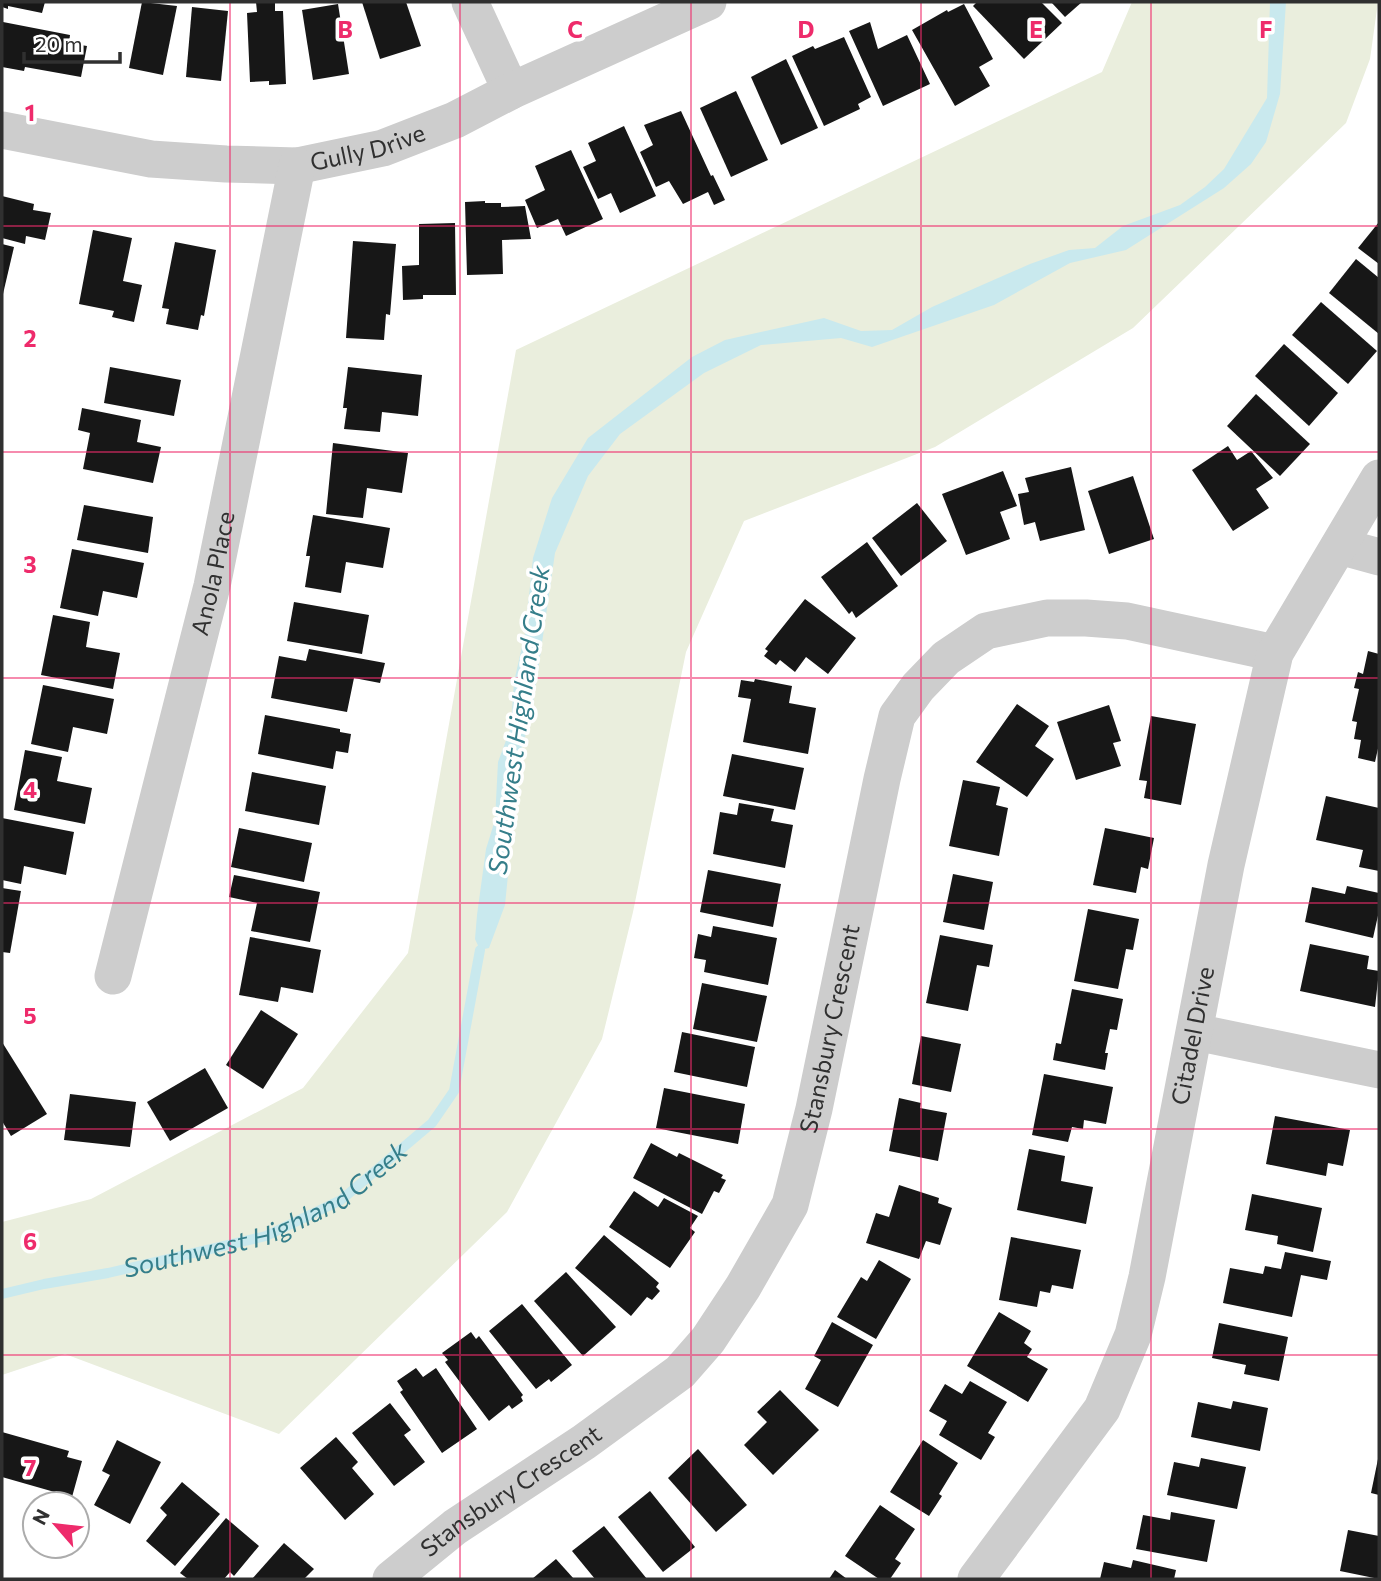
<svg xmlns="http://www.w3.org/2000/svg" width="1381" height="1581" font-family="Commissioner,sans-serif">
	<rect width="100%" height="100%" fill="#fff"/>
	<path fill="#eaeedd" d="M1132,2h246l-8,57 -24,64 -213,205 -198,119 -191,74 -58,131 -53,260 -31,127 -95,173 -228,222 -214,-80 -63,21v-153l89,-23 212,-111 105,-135 108,-603 586,-278z"/>
	<path fill="#c9e9ee" d="M1270,2h16l-6,92 -14,48 -15,22 -27,24 -98,62 -56,13 -76,42 -122,42 -31,-9 -80,7 -57,28 -84,61 -32,42 -33,77 -23,159 -12,43 -15,150 -16,43 -9,2 -5,-11 2,-24 9,-66 9,-29 3,-58 13,-35 3,-45 11,-49 8,-75 19,-60 36,-60 104,-81 33,-17 99,-22 37,13 31,-1 40,-23 98,-43 39,-14 26,-2 28,-22 57,-21 25,-18 19,-18 43,-71z"/>
	<g fill="none" stroke-linecap="round" stroke-linejoin="round">
		<path stroke="#c9e9ee" stroke-width="10" id="s1" d="M2,1294l42,-10 64,-11 158,-37 75,-36 91,-77 22,-32 26,-141"/>
	</g>
	<g fill="#171717">
		<path d="M2,2h43l-3,11 -34,-7v3l-6,-2z"/>
		<path d="M142,2l35,4 -14,69 -34,-7z"/>
		<path d="M256,2h19v9h8l3,73 -17,1v-4l-19,1 -3,-69 10,-1z"/>
		<path d="M362,2h44l15,44 -41,13z"/>
		<path d="M977,2h64l21,21 -38,36 -51,-53z"/>
		<path d="M1051,2h31l-17,15z"/>
		<path d="M338,4l11,70 -36,6 -11,-70z"/>
		<path d="M964,4l29,55 -14,8 11,19 -35,20 -43,-76 35,-20 1,2z"/>
		<path d="M192,7l36,4 -7,70 -35,-4z"/>
		<path d="M3,22l67,13 -1,8 18,3 -6,31 -56,-10 -1,4 -22,-4z"/>
		<path d="M870,22l8,27 29,-14 23,49 -47,22 -34,-75z"/>
		<path d="M844,37l27,60 -13,7 2,5 -36,17 -32,-70 21,-10 2,3z"/>
		<path d="M786,59l32,69 -37,17 -30,-68z"/>
		<path d="M736,91l32,69 -37,17 -31,-69z"/>
		<path d="M681,111l30,65 2,-1 12,25 -11,5 -6,-13 -25,12 -14,-23 -13,6 -16,-35 13,-7 -9,-20z"/>
		<path d="M624,126l32,70 -36,17 -9,-20 -13,6 -15,-32 13,-6 -8,-18z"/>
		<path d="M571,150l32,69 -37,17 -8,-17 -21,9 -12,-28 20,-10 -10,-24z"/>
		<path d="M2,196l32,8 -1,6 18,3 -6,27 -19,-4 -1,8 -23,-6z"/>
		<path d="M485,201v2h16v4l24,-1 6,33 -29,1 1,34 -36,1 -2,-73z"/>
		<path d="M1379,222v42l-21,-16z"/>
		<path d="M455,223l1,72h-33v4l-20,1 -1,-34 17,-1v-41z"/>
		<path d="M93,230l39,8 -9,43 19,4 -8,37 -22,-5 2,-6 -35,-7z"/>
		<path d="M353,241l43,3 -6,71 -4,-1 -2,26 -38,-2z"/>
		<path d="M175,242l41,8 -12,66 -3,-1 -3,15 -32,-6 3,-15 -7,-1z"/>
		<path d="M2,244l12,3 -11,47h-1z"/>
		<path d="M1356,259l23,19v56l-50,-41z"/>
		<path d="M1321,302l56,49 -29,33 -56,-49z"/>
		<path d="M1284,344l54,49 -29,33 -54,-50z"/>
		<path d="M110,367l71,13 -7,36 -70,-13z"/>
		<path d="M348,367l74,8 -4,41 -36,-4 -2,20 -36,-3 3,-21h-4z"/>
		<path d="M1256,394l54,50 -30,32 -53,-50z"/>
		<path d="M82,408l59,12 -4,22 24,5 -8,36 -70,-14 7,-36 -12,-3z"/>
		<path d="M333,443l75,10 -6,40 -35,-5 -4,30 -37,-4z"/>
		<path d="M1228,446l9,14 14,-9 22,27 -17,11 13,19 -36,23 -41,-61z"/>
		<path d="M1071,467l14,63 -45,11 -5,-19 -11,3 -6,-31 11,-2 -4,-14z"/>
		<path d="M1003,471l14,35 -17,6 10,27 -44,16 -24,-61z"/>
		<path d="M1133,476l21,63 -45,15 -21,-63z"/>
		<path d="M917,503l30,38 -46,35 -29,-38z"/>
		<path d="M84,505l69,12 -5,36 -71,-13z"/>
		<path d="M313,515l77,13 -7,40 -37,-6 -5,31 -36,-6 5,-31h-4z"/>
		<path d="M867,542l31,44 -42,32 -4,-7 -3,3 -28,-37z"/>
		<path d="M72,549l72,14 -7,35 -34,-7 -5,25 -38,-8z"/>
		<path d="M805,599l51,39 -28,36 -22,-17 -11,15 -15,-12 -4,5 -12,-9 4,-5 -3,-2z"/>
		<path d="M294,602l75,13 -7,39 -75,-13z"/>
		<path d="M53,615l37,7 -4,25 34,6 -7,36 -72,-14z"/>
		<path d="M309,649l76,14 -5,20 -26,-5 -7,34 -76,-14 8,-42 27,5z"/>
		<path d="M1368,651l11,3v90l-4,18 -17,-4 3,-18 -7,-1 3,-17 -5,-1 7,-32 -5,-1 4,-16 5,2z"/>
		<path d="M755,679l37,7 -3,17 27,5 -8,46 -65,-12 8,-43 -13,-2 3,-17 13,2z"/>
		<path d="M43,685l71,14 -7,35 -34,-7 -5,25 -37,-8z"/>
		<path d="M1017,704l32,22 -14,20 19,13 -27,38 -51,-35z"/>
		<path d="M1109,705l12,36 -8,2 8,23 -45,14 -19,-58z"/>
		<path d="M265,715l75,14v3l11,2 -3,19 -12,-2 -3,18 -75,-15z"/>
		<path d="M1151,716l45,8 -15,81 -37,-7 3,-17 -8,-1z"/>
		<path d="M25,750l37,7 -5,24 35,7 -7,36 -71,-14z"/>
		<path d="M732,754l72,14 -9,42 -72,-14z"/>
		<path d="M252,772l74,14 -7,39 -74,-14z"/>
		<path d="M963,780l37,7 -4,18 12,3 -9,48 -50,-10z"/>
		<path d="M1326,796l53,12v63l-20,-4 4,-17 -47,-10z"/>
		<path d="M739,803l35,6 -3,12 22,4 -8,43 -72,-14 7,-42 17,3z"/>
		<path d="M2,818l72,14 -8,43 -42,-9 -3,18 -19,-4z"/>
		<path d="M239,828l73,15 -8,39 -73,-15z"/>
		<path d="M1105,828l49,10 -6,31 -7,-2 -5,26 -43,-8z"/>
		<path d="M708,870l73,14 -8,43 -73,-15z"/>
		<path d="M953,874l40,8 -9,48 -41,-8z"/>
		<path d="M234,875l86,17 -10,50 -59,-11 6,-28 -28,-6z"/>
		<path d="M1347,886l32,7v18l-6,27 -68,-16 7,-35 33,7z"/>
		<path d="M2,888l19,3 -11,62 -8,-1z"/>
		<path d="M1088,909l51,10 -6,31 -7,-1 -8,40 -44,-8z"/>
		<path d="M713,926l64,12 -9,47 -64,-13 2,-12 -12,-2 4,-24 13,3z"/>
		<path d="M940,935l53,10 -4,22 -12,-2 -9,46 -42,-8z"/>
		<path d="M250,937l71,13 -8,43 -32,-6 -3,15 -39,-7z"/>
		<path d="M1310,944l59,12 -2,13 12,2 -4,36 -75,-16z"/>
		<path d="M702,983l65,13 -10,46 -64,-13z"/>
		<path d="M1072,989l51,10 -6,31 -7,-1 -5,24h3l-3,17 -52,-10 3,-17 5,1z"/>
		<path d="M261,1010l37,24 -35,55 -37,-24z"/>
		<path d="M682,1032l73,15 -8,40 -73,-15z"/>
		<path d="M921,1036l40,8 -10,48 -39,-8z"/>
		<path d="M2,1042l45,72 -36,22 -9,-15z"/>
		<path d="M205,1068l23,40 -58,33 -23,-39z"/>
		<path d="M1044,1074l69,13 -7,37 -22,-4 -1,9 -11,-2 -4,15 -36,-7z"/>
		<path d="M664,1088l81,16 -7,40 -82,-16z"/>
		<path d="M70,1094l66,8 -6,45 -66,-7z"/>
		<path d="M899,1098l22,5 -1,5 27,5 -9,48 -49,-10z"/>
		<path d="M1275,1116l75,14 -7,36 -15,-3 -2,13 -60,-12z"/>
		<path d="M651,1143l26,14 2,-4 44,22 -2,3 5,2 -7,13 -5,-2 -12,23 -69,-36z"/>
		<path d="M1029,1149l36,7 -4,25 32,6 -7,37 -69,-14z"/>
		<path d="M899,1185l40,13 -1,5 14,5 -12,37 -14,-4 -7,18 -53,-16 10,-30 13,4z"/>
		<path d="M634,1191l24,16 6,-9 34,18 -8,12 5,4 -25,36 -61,-41z"/>
		<path d="M1252,1194l70,14 -9,44 -36,-8 1,-8 -33,-6z"/>
		<path d="M604,1235l55,48 -3,4 4,4 -8,9 -5,-3 -16,19 -56,-48z"/>
		<path d="M1011,1237l70,13 -8,39 -21,-4 -2,8 -10,-2 -3,16 -38,-7z"/>
		<path d="M1285,1252l46,9 -4,19 -26,-5 -9,42 -69,-14 7,-35 33,6 2,-8 16,3z"/>
		<path d="M879,1260l32,19 -35,60 -39,-22 24,-40 6,4z"/>
		<path d="M566,1272l50,55 -33,29 -49,-55z"/>
		<path d="M522,1304l50,61 -21,17 -2,-3 -13,10 -47,-58z"/>
		<path d="M999,1312l32,19 -7,12 8,6 -5,8 21,12 -20,33 -61,-36z"/>
		<path d="M832,1322l41,23 -35,62 -33,-18 16,-29 -7,-4z"/>
		<path d="M1219,1323l69,14 -9,44 -35,-7 2,-9 -34,-7z"/>
		<path d="M471,1332l5,7 3,-3 44,59 -2,2 2,4 -11,8 -3,-4 -20,16 -44,-59 3,-2 -6,-7z"/>
		<path d="M416,1368l7,9 13,-9 41,61 -35,24 -42,-61 3,-2 -6,-9z"/>
		<path d="M970,1381l37,21 -19,31 7,4 -14,23 -42,-25 8,-14 -18,-10 16,-27 17,10z"/>
		<path d="M780,1390l39,40 -46,45 -29,-30 23,-23 -10,-10z"/>
		<path d="M1233,1401l35,7 -8,43 -69,-14 7,-35 33,7z"/>
		<path d="M390,1403l21,27 -7,5 21,27 -31,24 -42,-53z"/>
		<path d="M2,1432l67,19 -2,6 15,4 -10,36 -70,-20z"/>
		<path d="M336,1437l22,25 -6,6 22,26 -29,26 -45,-52z"/>
		<path d="M117,1440l44,22 -31,62 -36,-19 16,-30 -8,-4z"/>
		<path d="M923,1440l35,23 -19,31 3,2 -13,20 -39,-24z"/>
		<path d="M698,1449l49,56 -31,27 -48,-54z"/>
		<path d="M1201,1458l45,9 -9,42 -70,-14 7,-33 25,5z"/>
		<path d="M1378,1459h1v36l-8,-2z"/>
		<path d="M182,1482l38,32 -45,52 -29,-25 21,-26 -7,-7z"/>
		<path d="M650,1491l45,56 -32,25 -45,-55z"/>
		<path d="M880,1505l35,24 -20,30 6,4 -11,16h-11l-34,-23z"/>
		<path d="M1171,1512l44,8 -8,42 -71,-13 7,-34 27,5z"/>
		<path d="M226,1518l33,28 -25,30 -4,-4 -6,7h-36l-8,-6z"/>
		<path d="M604,1526l43,53h-52l-23,-28z"/>
		<path d="M1348,1530l31,6v43l-39,-8z"/>
		<path d="M284,1543l30,26 -10,10h-52z"/>
		<path d="M556,1559l18,20h-42z"/>
		<path d="M1133,1560l43,10 -2,9h-74l4,-17 27,6z"/>
		<path d="M835,1570l12,9h-18z"/>
	</g>
	<g fill="none" stroke-linecap="round" stroke-linejoin="round">
		<g stroke="#cdcdcd" stroke-width="37">
			<path d="M470,2l41,89"/>
			<path id="s2" d="M2,130l149,29 75,5 71,2 86,-18 72,-28 56,-29 197,-89"/>
			<path d="M1339,546l40,11"/>
			<path id="s3" d="M113,976l99,-390 85,-420"/>
			<path d="M1195,1032l184,38"/>
			<path id="s4" d="M391,1579l64,-52 129,-85 96,-70 28,-32 35,-53 47,-82 24,-96 68,-330 15,-63 21,-29 28,-29 40,-27 61,-13h39l41,3 148,32"/>
			<path id="s5" d="M976,1579l126,-170 31,-74 14,-58 79,-412 49,-212 104,-175"/>
		</g>
	</g>
	<path fill="none" stroke="#ee2b6b" stroke-width="2" stroke-opacity="0.55" d="M230,2v1577M460,2v1577M691,2v1577M921,2v1577M1151,2v1577M2,226h1377M2,452h1377M2,678h1377M2,903h1377M2,1129h1377M2,1355h1377"/>
	<g text-anchor="middle" stroke-width="7" stroke-linejoin="round" paint-order="stroke">
		<g font-size="24" fill="#303030" stroke="#fff">
			<text dy="8" stroke="none"><textPath href="#s2" startOffset="371">Gully Drive</textPath></text>
			<text dy="8" stroke="none"><textPath href="#s3" startOffset="415">Anola Place</textPath></text>
			<text dy="8" stroke="none"><textPath href="#s4" startOffset="737">Stansbury Crescent</textPath></text>
			<text dy="8" stroke="none"><textPath href="#s5" startOffset="597">Citadel Drive</textPath></text>
			<text dy="8" stroke="none"><textPath href="#s4" startOffset="149">Stansbury Crescent</textPath></text>
		</g>
		<g font-size="26" font-style="italic" fill="#357e8a" stroke="#fff">
			<text transform="translate(519 720) rotate(-82)" y="9">Southwest Highland Creek</text>
			<text dy="9" stroke="none"><textPath href="#s1" startOffset="280">Southwest Highland Creek</textPath></text>
		</g>
	</g>
	<g font-size="23" text-anchor="middle" font-weight="bold" fill="#ee2b6b" stroke="#fff" stroke-width="7" stroke-linejoin="round" paint-order="stroke">
		<text x="345" y="38">B</text>
		<text x="575" y="38">C</text>
		<text x="806" y="38">D</text>
		<text x="1036" y="38">E</text>
		<text x="1266" y="38">F</text>
		<text x="30" y="121">1</text>
		<text x="30" y="347">2</text>
		<text x="30" y="573">3</text>
		<text x="30" y="798">4</text>
		<text x="30" y="1024">5</text>
		<text x="30" y="1250">6</text>
		<text x="30" y="1476">7</text>
	</g>
	<rect width="1381" height="1581" fill="none" stroke="#303030" stroke-width="7"/>
	<g transform="translate(56 1525) rotate(298)"><circle r="33" fill="#ffffff" stroke="#acacac" stroke-width="2"/>
	<path d="M0-5L12 26L0 18L-12 26Z" fill="#ee2b6b"/>
	<text y="-10" font-size="19" font-weight="bold" text-anchor="middle" fill="#303030">N</text>
	</g>
	<path d="M24 52v10h96v-10" fill="none" stroke="#303030" stroke-width="3.5"/>
	<text x="35" y="52" font-size="21" fill="#303030" stroke="#ffffff" stroke-width="5" paint-order="stroke">20 m</text>
</svg>
